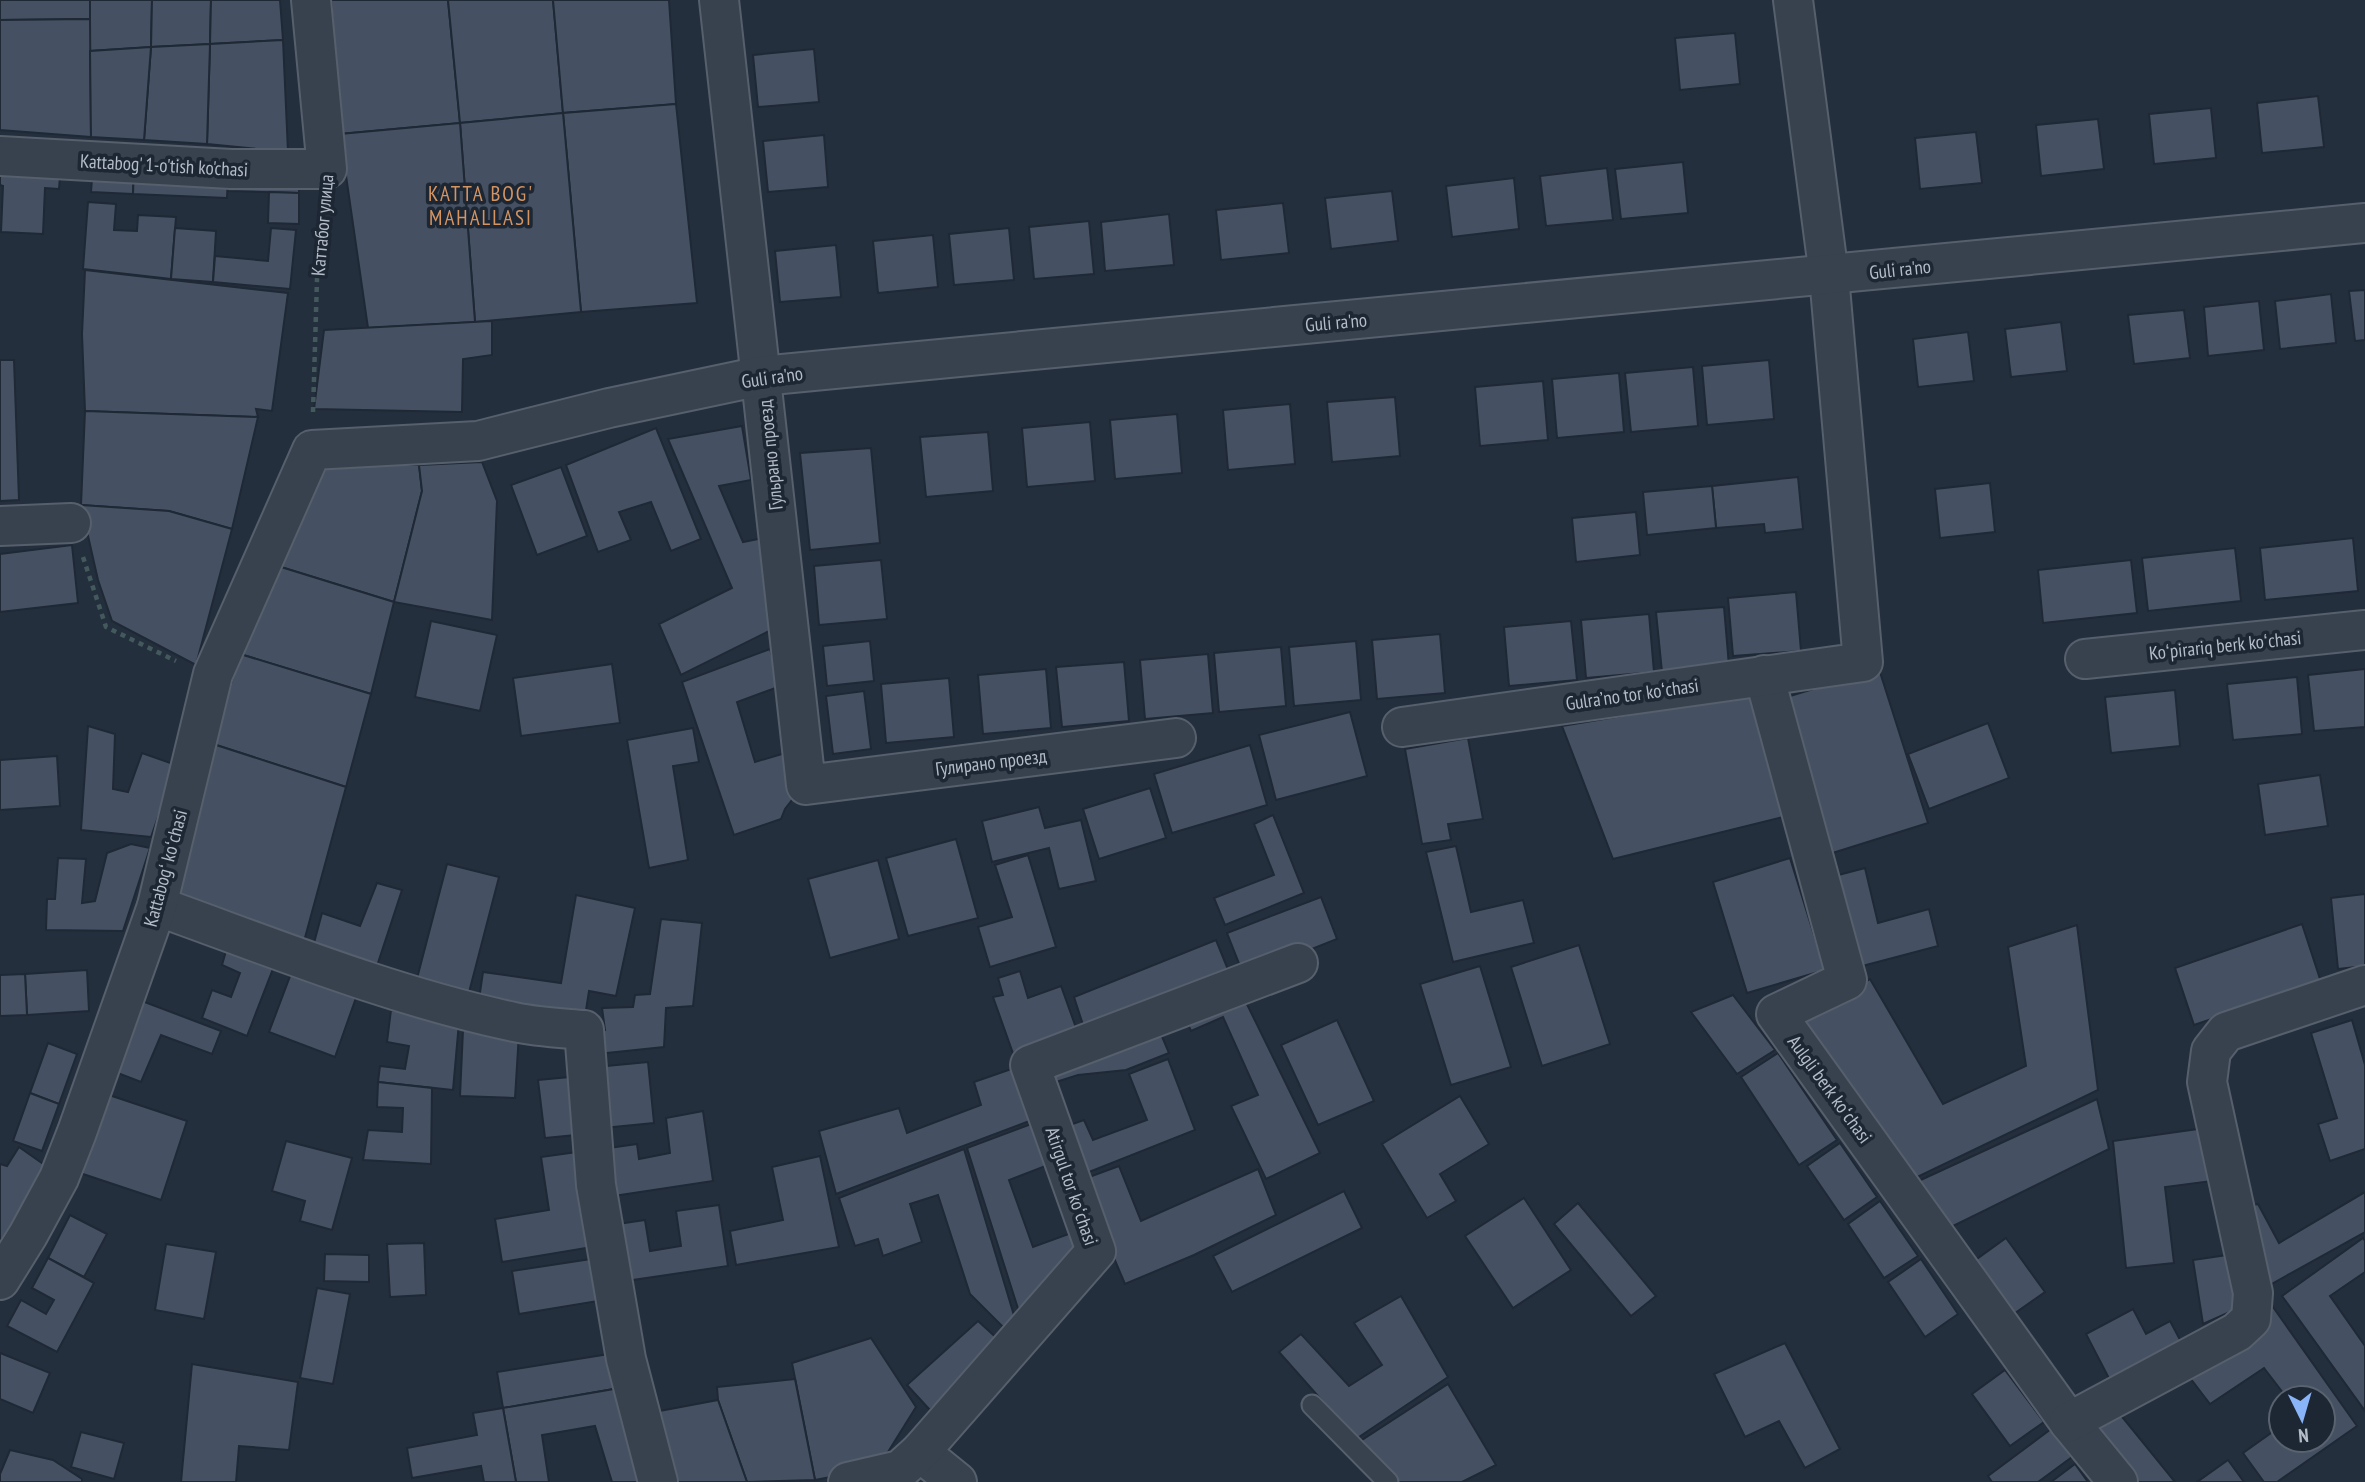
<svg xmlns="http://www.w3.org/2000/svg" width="2365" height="1482" font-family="'PT Sans Narrow',sans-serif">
	<rect width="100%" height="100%" fill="#242f3e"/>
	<g fill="#455162" stroke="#1f2835" stroke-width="2">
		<path d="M0,0h90v19l-90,1z"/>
		<path d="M90,0h62l-1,47 -61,4z"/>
		<path d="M152,0h59l-1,44 -59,3z"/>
		<path d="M211,0h69l3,40 -73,4z"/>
		<path d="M331,0h117l12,123 -120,11z"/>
		<path d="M448,0h105l10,113 -103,10z"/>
		<path d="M553,0h116l7,104 -113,9z"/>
		<path d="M90,19l1,118 -91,-7v-110z"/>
		<path d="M1735,33l5,51 -60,6 -5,-52z"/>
		<path d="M283,40l5,112 -81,-8 3,-100z"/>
		<path d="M210,44l-3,100 -63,-4 7,-93z"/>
		<path d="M151,47l-7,93 -53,-3 -1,-86z"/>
		<path d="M814,49l5,53 -61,5 -5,-52z"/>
		<path d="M2318,96l6,51 -62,6 -5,-50z"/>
		<path d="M676,104l21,199 -116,9 -18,-199z"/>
		<path d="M2211,108l5,50 -62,6 -5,-50z"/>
		<path d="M563,113l18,199 -106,10 -15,-199z"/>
		<path d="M2098,119l6,50 -63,7 -5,-51z"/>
		<path d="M460,123l15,199 -107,6 -28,-194z"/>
		<path d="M1976,132l6,51 -62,6 -5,-51z"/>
		<path d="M824,135l4,52 -60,5 -5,-51z"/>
		<path d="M0,160l61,3 -2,26 -14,-1 -2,46 -42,-2 2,-46 -3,-1z"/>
		<path d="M1683,162l5,51 -67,6 -6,-50z"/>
		<path d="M93,166l41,1 -1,27 -42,-2z"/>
		<path d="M134,167l94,6 -1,25 -94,-4z"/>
		<path d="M1607,168l6,52 -67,6 -6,-50z"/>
		<path d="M228,173l71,1v19l-71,-2z"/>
		<path d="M1514,178l5,51 -67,8 -6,-51z"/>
		<path d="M1392,191l6,50 -67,8 -6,-51z"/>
		<path d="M269,192l30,1v31l-31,-1z"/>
		<path d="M88,202l28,2 -2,26 23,1 1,-16 38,2 -5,62 -88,-10z"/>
		<path d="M1283,203l6,50 -68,7 -5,-50z"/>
		<path d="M1169,214l5,51 -69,6 -4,-49z"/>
		<path d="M1089,221l5,53 -60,5 -5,-52z"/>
		<path d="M175,228l41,3 -3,51 -42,-3z"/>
		<path d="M271,228l25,2 -6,59 -77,-7 2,-26 53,5z"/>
		<path d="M1009,228l5,52 -60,5 -5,-51z"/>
		<path d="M933,235l5,52 -60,6 -5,-52z"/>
		<path d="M836,245l5,52 -61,5 -5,-51z"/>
		<path d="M85,270l203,23 -16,118 -16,-2 2,8 -173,-6 -3,-77z"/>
		<path d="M2365,290v50l-10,1 -6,-50z"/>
		<path d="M2331,294l5,49 -56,6 -5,-48z"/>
		<path d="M2259,301l5,49 -56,6 -4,-49z"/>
		<path d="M2184,310l6,48 -56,6 -6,-49z"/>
		<path d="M492,321v34l-29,4 -1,53 -148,-3 10,-79z"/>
		<path d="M2061,322l6,49 -56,6 -6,-48z"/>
		<path d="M1968,332l6,49 -56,6 -5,-48z"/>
		<path d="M0,360h14l5,140 -19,1z"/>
		<path d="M1769,360l5,59 -67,6 -5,-59z"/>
		<path d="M1693,367l5,59 -67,6 -6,-59z"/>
		<path d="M1619,373l5,59 -67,6 -5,-59z"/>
		<path d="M1543,381l5,59 -68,6 -5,-59z"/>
		<path d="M1395,397l5,59 -68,6 -5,-60z"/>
		<path d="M1290,404l5,60 -67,6 -5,-60z"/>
		<path d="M85,411l173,6 -26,112 -63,-18 -88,-6z"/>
		<path d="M1177,414l5,59 -67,6 -5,-59z"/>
		<path d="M1090,422l5,59 -68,6 -5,-59z"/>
		<path d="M742,426l9,54 -32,6 24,56 20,-4 14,89 -96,48 -22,-51 73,-36 -64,-149z"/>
		<path d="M656,428l45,111 -30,12 -20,-49 -32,10 12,28 -33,12 -32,-87z"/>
		<path d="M988,432l5,59 -67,6 -6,-60z"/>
		<path d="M871,448l9,95 -70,7 -10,-97z"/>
		<path d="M315,460l104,5 3,26 -28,111 -126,-39z"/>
		<path d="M482,462l15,39 -5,119 -98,-18 28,-111 -3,-26z"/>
		<path d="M561,467l26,69 -50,19 -26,-70z"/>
		<path d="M1798,477l5,52 -38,4 -1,-9 -48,4 -4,-42z"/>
		<path d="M1990,483l5,49 -55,6 -5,-49z"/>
		<path d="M1712,486l4,42 -69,7 -4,-43z"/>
		<path d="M81,505l88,6 63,18 -36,136 -84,-44 -14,-41z"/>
		<path d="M1636,512l4,43 -64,7 -4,-44z"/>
		<path d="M2353,538l5,53 -93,9 -5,-52z"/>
		<path d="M72,545l6,58 -78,9v-58z"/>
		<path d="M2235,548l6,53 -93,10 -6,-53z"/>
		<path d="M881,560l6,59 -68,6 -5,-59z"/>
		<path d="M2131,560l6,53 -94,10 -5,-53z"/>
		<path d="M268,563l126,39 -23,92 -131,-40z"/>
		<path d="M1796,592l5,59 -68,5 -5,-58z"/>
		<path d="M1724,607l5,59 -67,6 -6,-60z"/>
		<path d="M1649,614l5,58 -68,6 -5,-58z"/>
		<path d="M431,621l66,14 -17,76 -65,-14z"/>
		<path d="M1571,621l6,59 -68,6 -5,-59z"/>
		<path d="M1440,634l5,59 -68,6 -5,-59z"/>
		<path d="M870,641l4,40 -47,5 -4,-40z"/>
		<path d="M1356,641l5,59 -67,6 -5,-59z"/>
		<path d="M1281,647l5,59 -67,6 -5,-59z"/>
		<path d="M770,649l11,37 -44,16 18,60 37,-11 10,36 -17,22 -4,10 -47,16 -52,-153z"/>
		<path d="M240,654l131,40 -25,93 -133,-43z"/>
		<path d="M1208,654l5,59 -68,6 -5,-59z"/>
		<path d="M1124,662l5,59 -67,6 -6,-60z"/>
		<path d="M612,664l8,59 -99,13 -8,-58z"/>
		<path d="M1046,669l5,59 -68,6 -5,-59z"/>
		<path d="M1879,669l49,154 -105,33 -49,-155z"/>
		<path d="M2365,669v58l-51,4 -6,-56z"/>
		<path d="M2297,677l5,57 -69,6 -6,-56z"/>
		<path d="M949,678l5,59 -68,6 -5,-59z"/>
		<path d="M2175,690l5,56 -69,7 -6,-56z"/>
		<path d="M864,691l7,58 -38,5 -7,-58z"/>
		<path d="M1753,694l30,123 -170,42 -51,-133z"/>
		<path d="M1350,712l17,64 -91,24 -17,-65z"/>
		<path d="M1988,723l21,55 -80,31 -21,-55z"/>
		<path d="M88,726l27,8 -2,55 15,3 14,-39 34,12 -25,72 -70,-7z"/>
		<path d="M693,728l6,34 -26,4 15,94 -39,8 -22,-128z"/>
		<path d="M1468,738l15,81 -35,5 3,16 -29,4 -17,-95z"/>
		<path d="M213,744l133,43 -43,158 -141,-53z"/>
		<path d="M1250,745l17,60 -95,28 -18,-59z"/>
		<path d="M57,756l3,50 -60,4v-50z"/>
		<path d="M2320,775l8,51 -63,9 -7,-51z"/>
		<path d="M1150,788l16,50 -67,21 -16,-50z"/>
		<path d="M1039,807l6,21 36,-8 15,61 -37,8 -10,-41 -57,14 -10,-41z"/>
		<path d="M1273,815l31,78 -79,32 -11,-27 60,-23 -20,-51z"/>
		<path d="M956,839l22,79 -70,18 -22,-78z"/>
		<path d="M131,844l19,4 -27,83 -77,-1 1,-31h8l3,-41 28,1 -4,44 13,-2 12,-48z"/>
		<path d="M1456,846l15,66 52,-12 11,43 -81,19 -27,-110z"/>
		<path d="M1028,855l28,92 -66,20 -12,-40 34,-10 -17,-52z"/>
		<path d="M1790,858l35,112 -78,23 -34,-111z"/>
		<path d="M878,860l21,79 -69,19 -22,-79z"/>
		<path d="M447,864l52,13 -32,123 -52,-14z"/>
		<path d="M1865,868l13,55 51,-14 9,37 -87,23 -24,-91z"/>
		<path d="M377,883l25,7 -30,91 -62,-23 12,-45 38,13z"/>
		<path d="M2365,894v72l-27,3 -7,-71z"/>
		<path d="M576,895l59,13 -19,88 -27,-5 -5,32 -106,-17 5,-34 78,11z"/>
		<path d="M1321,897l16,42 -93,37 -17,-43z"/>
		<path d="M661,919l41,4 -9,83 -27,2 -2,39 -67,7 -3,-23 11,-1 -3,-22 31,-1 2,-12 15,-1z"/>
		<path d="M2302,924l19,58 -127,43 -19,-57z"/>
		<path d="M2077,925l21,165 -189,91 -107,-165 68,-37 73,125 83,-38 -18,-119z"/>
		<path d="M1216,940l13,32 -144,59 -11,-34z"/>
		<path d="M228,944l48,17 -29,75 -45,-18 10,-28 19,7 9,-24 -18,-8z"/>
		<path d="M1579,945l31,99 -68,22 -31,-99z"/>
		<path d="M1480,966l31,101 -60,18 -31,-101z"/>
		<path d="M87,970l2,41 -62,4 -2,-41z"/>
		<path d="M292,971l65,24 -22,62 -66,-25z"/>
		<path d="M1020,971l8,27 33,-12 18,50 -64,23 -22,-62 10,-2 -5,-17z"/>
		<path d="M25,974l2,41 -27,1v-41z"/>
		<path d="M1238,986l82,167 -54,26 -35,-73 27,-11 -35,-78 -32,14 -9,-20z"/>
		<path d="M1733,995l42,55 -38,24 -46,-62z"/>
		<path d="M142,1001l79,30 -9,23 -51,-19 -20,47 -26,-10z"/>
		<path d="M391,1010l68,12 -6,68 -75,-8 2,-16 25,3 4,-23 -22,-4z"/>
		<path d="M1155,1020l14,33 -43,17 -48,5 -22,7 -6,-19z"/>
		<path d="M1337,1020l37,81 -56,24 -37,-80z"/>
		<path d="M2352,1020l13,45v84l-35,12 -12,-37 19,-6 -26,-85z"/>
		<path d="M463,1030l56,3 -4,65 -55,-2z"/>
		<path d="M48,1043l29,11 -18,50 -29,-11z"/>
		<path d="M1778,1053l59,87 -38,25 -58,-88z"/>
		<path d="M1168,1059l27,71 -116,46 -18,-48 23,-8 9,20 54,-20 -18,-46z"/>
		<path d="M648,1062l6,61 -51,5 -7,-61z"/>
		<path d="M1020,1066l20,51 -204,77 -17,-63 80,-23 8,25 74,-28 -7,-23z"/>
		<path d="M570,1077l6,58 -31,3 -7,-58z"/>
		<path d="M378,1082l54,6 -1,76 -68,-4 5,-30 34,2 1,-24 -26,-1z"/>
		<path d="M30,1093l29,11 -17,47 -29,-10z"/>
		<path d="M106,1094l81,27 -26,79 -81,-27z"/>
		<path d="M1460,1096l29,48 -49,30 16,27 -29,17 -45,-74z"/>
		<path d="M2097,1099l12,50 -164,81 -33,-46z"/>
		<path d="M703,1111l10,70 -106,16 -5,-48 35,-5 2,15 31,-6 -4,-35z"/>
		<path d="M1042,1120l14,42 -47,18 24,67 41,-15 9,25 -62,61 -54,-170z"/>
		<path d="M2205,1128l7,53 -47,6 9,76 -48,5 -13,-127z"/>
		<path d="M286,1141l66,17 -20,72 -32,-9 5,-20 -33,-10z"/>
		<path d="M1840,1143l37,54 -33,23 -37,-54z"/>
		<path d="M19,1147l27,19 -46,80v-82l7,2z"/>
		<path d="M964,1149l52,173 -10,8 -36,-36 -32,-99 -28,9 12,38 -39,14 -5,-17 -23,7 -16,-48z"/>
		<path d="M577,1152l15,95 -90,15 -7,-43 54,-9 -8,-53z"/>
		<path d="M820,1156l19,91 -103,18 -6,-34 53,-11 -11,-53z"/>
		<path d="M1119,1166l22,55 117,-52 18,46 -82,40 -69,29 -44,-104z"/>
		<path d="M1344,1191l18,37 -130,64 -19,-36z"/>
		<path d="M2365,1192v40l-106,59 -15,-84 14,-3 21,39z"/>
		<path d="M1524,1198l47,72 -58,38 -48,-72z"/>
		<path d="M1880,1201l38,55 -34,22 -36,-54z"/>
		<path d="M1578,1203l78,93 -25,20 -77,-92z"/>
		<path d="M719,1205l9,61 -109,16 -8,-57 34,-5 5,31 31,-5 -5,-35z"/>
		<path d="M70,1215l37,19 -23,43 -36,-19z"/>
		<path d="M2006,1238l39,54 -37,26 -38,-54z"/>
		<path d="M2363,1238l2,3v31l-35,24 35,50v65l-83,-115z"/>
		<path d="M424,1243l2,52 -36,2 -3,-53z"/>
		<path d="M166,1244l50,8 -12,67 -49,-9z"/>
		<path d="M325,1254l44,1v27l-45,-1z"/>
		<path d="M2234,1254l7,53 -38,17 -10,-64z"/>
		<path d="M48,1258l46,25 -37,69 -50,-26 14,-26 25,14 8,-14 -22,-12z"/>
		<path d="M591,1259l7,42 -79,13 -7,-43z"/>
		<path d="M1921,1259l37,55 -33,23 -37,-55z"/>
		<path d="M317,1288l33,6 -17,90 -33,-6z"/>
		<path d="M1401,1296l47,81 -92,62 -77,-87 22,-18 48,52 33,-21 -28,-42z"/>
		<path d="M2273,1307l84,119 -80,56h-13l-21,-29 38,-27v14h42v-42h-36l-23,-30 -54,36 -26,-34z"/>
		<path d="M2133,1309l13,25 24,-13 16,30 -72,37 -28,-54z"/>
		<path d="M978,1321l23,21 -71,68 -23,-25z"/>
		<path d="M871,1338l45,69 -38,61 -63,12 -23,-117z"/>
		<path d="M1785,1343l55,106 -35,19 -26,-47 -34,16 -31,-63z"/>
		<path d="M0,1353l50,20 -17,40 -33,-14z"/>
		<path d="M609,1354l5,35 -111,19 -6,-36z"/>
		<path d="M192,1364l106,18 -9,68 -50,-4 -3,36h-55z"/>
		<path d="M2005,1370l39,52 -34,24 -38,-52z"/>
		<path d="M795,1379l20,101 -68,2 -29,-82 -1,-13z"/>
		<path d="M1448,1384l48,81 -34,17h-64l-39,-40z"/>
		<path d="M614,1389l28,93h-30l-17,-56 -53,9 7,47h-33l-13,-74z"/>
		<path d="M718,1400l29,82h-81l-17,-69z"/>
		<path d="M503,1408l13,74h-32l-3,-16 -69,12 -5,-30 70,-13 -4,-22z"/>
		<path d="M2119,1413l56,69h-46l-40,-48z"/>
		<path d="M2051,1429l21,28 -34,25h-46l-4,-6z"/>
		<path d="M81,1432l43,11 -10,36 -43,-12z"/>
		<path d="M10,1450l43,10 29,19v3h-82v-8z"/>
		<path d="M2228,1460l16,22h-47z"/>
		<path d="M2075,1464l13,18h-37z"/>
	</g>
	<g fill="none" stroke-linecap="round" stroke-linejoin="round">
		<defs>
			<path id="service" d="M1312,1405l76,77"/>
			<g id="minor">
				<path d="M719,0l87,785 370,-47"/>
				<path d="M0,156l231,13h96l-16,-169"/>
				<path d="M0,526l71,-3"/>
				<path d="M2085,659l280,-29"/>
				<path d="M1764,675l83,305 -71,34 293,408 49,60"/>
				<path d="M1402,727l461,-65 -34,-386 -36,-276"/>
				<path d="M157,906c117,42 235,90 357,116 23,5 47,6 70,8l12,155 30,174 32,123"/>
				<path d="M2069,1422l168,-90 14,-13 2,-26 -46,-211 4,-31 15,-19 139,-47"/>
				<path d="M920,1452l37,30"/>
				<path d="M848,1482l52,-12 20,-18 176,-201 -66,-186 268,-102"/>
			</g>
			<path id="tertiary" d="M0,1280l28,-45 31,-57 18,-46 80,-226 56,-232 99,-224 166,-9 131,-33 152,-32 1604,-153"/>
		</defs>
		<use href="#service" stroke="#565f6c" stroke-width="23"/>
		<use href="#minor" stroke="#565f6c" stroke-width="42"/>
		<use href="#tertiary" stroke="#565f6c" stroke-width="42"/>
		<g stroke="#44595c" stroke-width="4.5" stroke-dasharray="5 5" stroke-linecap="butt">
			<path d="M313,412l4,-133 6,-71"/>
			<path d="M83,557l23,70 70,34"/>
		</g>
		<use href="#service" stroke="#38414e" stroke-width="19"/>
		<use href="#minor" stroke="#38414e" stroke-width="38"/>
		<use href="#tertiary" stroke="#38414e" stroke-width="38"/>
	</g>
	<g text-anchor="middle" stroke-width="7" stroke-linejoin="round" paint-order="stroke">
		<g font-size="19" fill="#b4bcc9" stroke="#1d2633">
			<text transform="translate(164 165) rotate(3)" y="7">Kattabog' 1-o'tish ko'chasi</text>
			<text transform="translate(322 225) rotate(-85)" y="7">Каттабог улица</text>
			<text transform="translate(1900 269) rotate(-6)" y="7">Guli ra'no</text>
			<text transform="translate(1336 322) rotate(-5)" y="7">Guli ra'no</text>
			<text transform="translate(772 377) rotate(-8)" y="7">Guli ra'no</text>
			<text transform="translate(770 455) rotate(-96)" y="7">Гульрано проезд</text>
			<text transform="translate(2225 645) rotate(-6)" y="7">Koʻpirariq berk koʻchasi</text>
			<text transform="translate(1632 694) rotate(-8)" y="7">Gulraʼno tor koʻchasi</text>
			<text transform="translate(991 762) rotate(-7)" y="7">Гулирано проезд</text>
			<text transform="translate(165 868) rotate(-75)" y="7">Kattabogʻ koʻchasi</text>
			<text transform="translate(1830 1089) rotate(54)" y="7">Aulgli berk koʻchasi</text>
			<text transform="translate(1072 1186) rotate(71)" y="7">Atirgul tor koʻchasi</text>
		</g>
		<g font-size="21" letter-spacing="2" fill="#d59563" stroke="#1d2633">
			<text x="481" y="201">KATTA BOG'<tspan x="481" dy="24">MAHALLASI</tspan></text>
		</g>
	</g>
	<g transform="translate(2302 1419) rotate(175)"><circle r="33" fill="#1d2633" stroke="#59626f" stroke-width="2"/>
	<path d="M0-5L12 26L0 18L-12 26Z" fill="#8ab4f8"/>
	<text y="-10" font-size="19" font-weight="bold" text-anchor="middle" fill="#b4bcc9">N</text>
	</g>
</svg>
